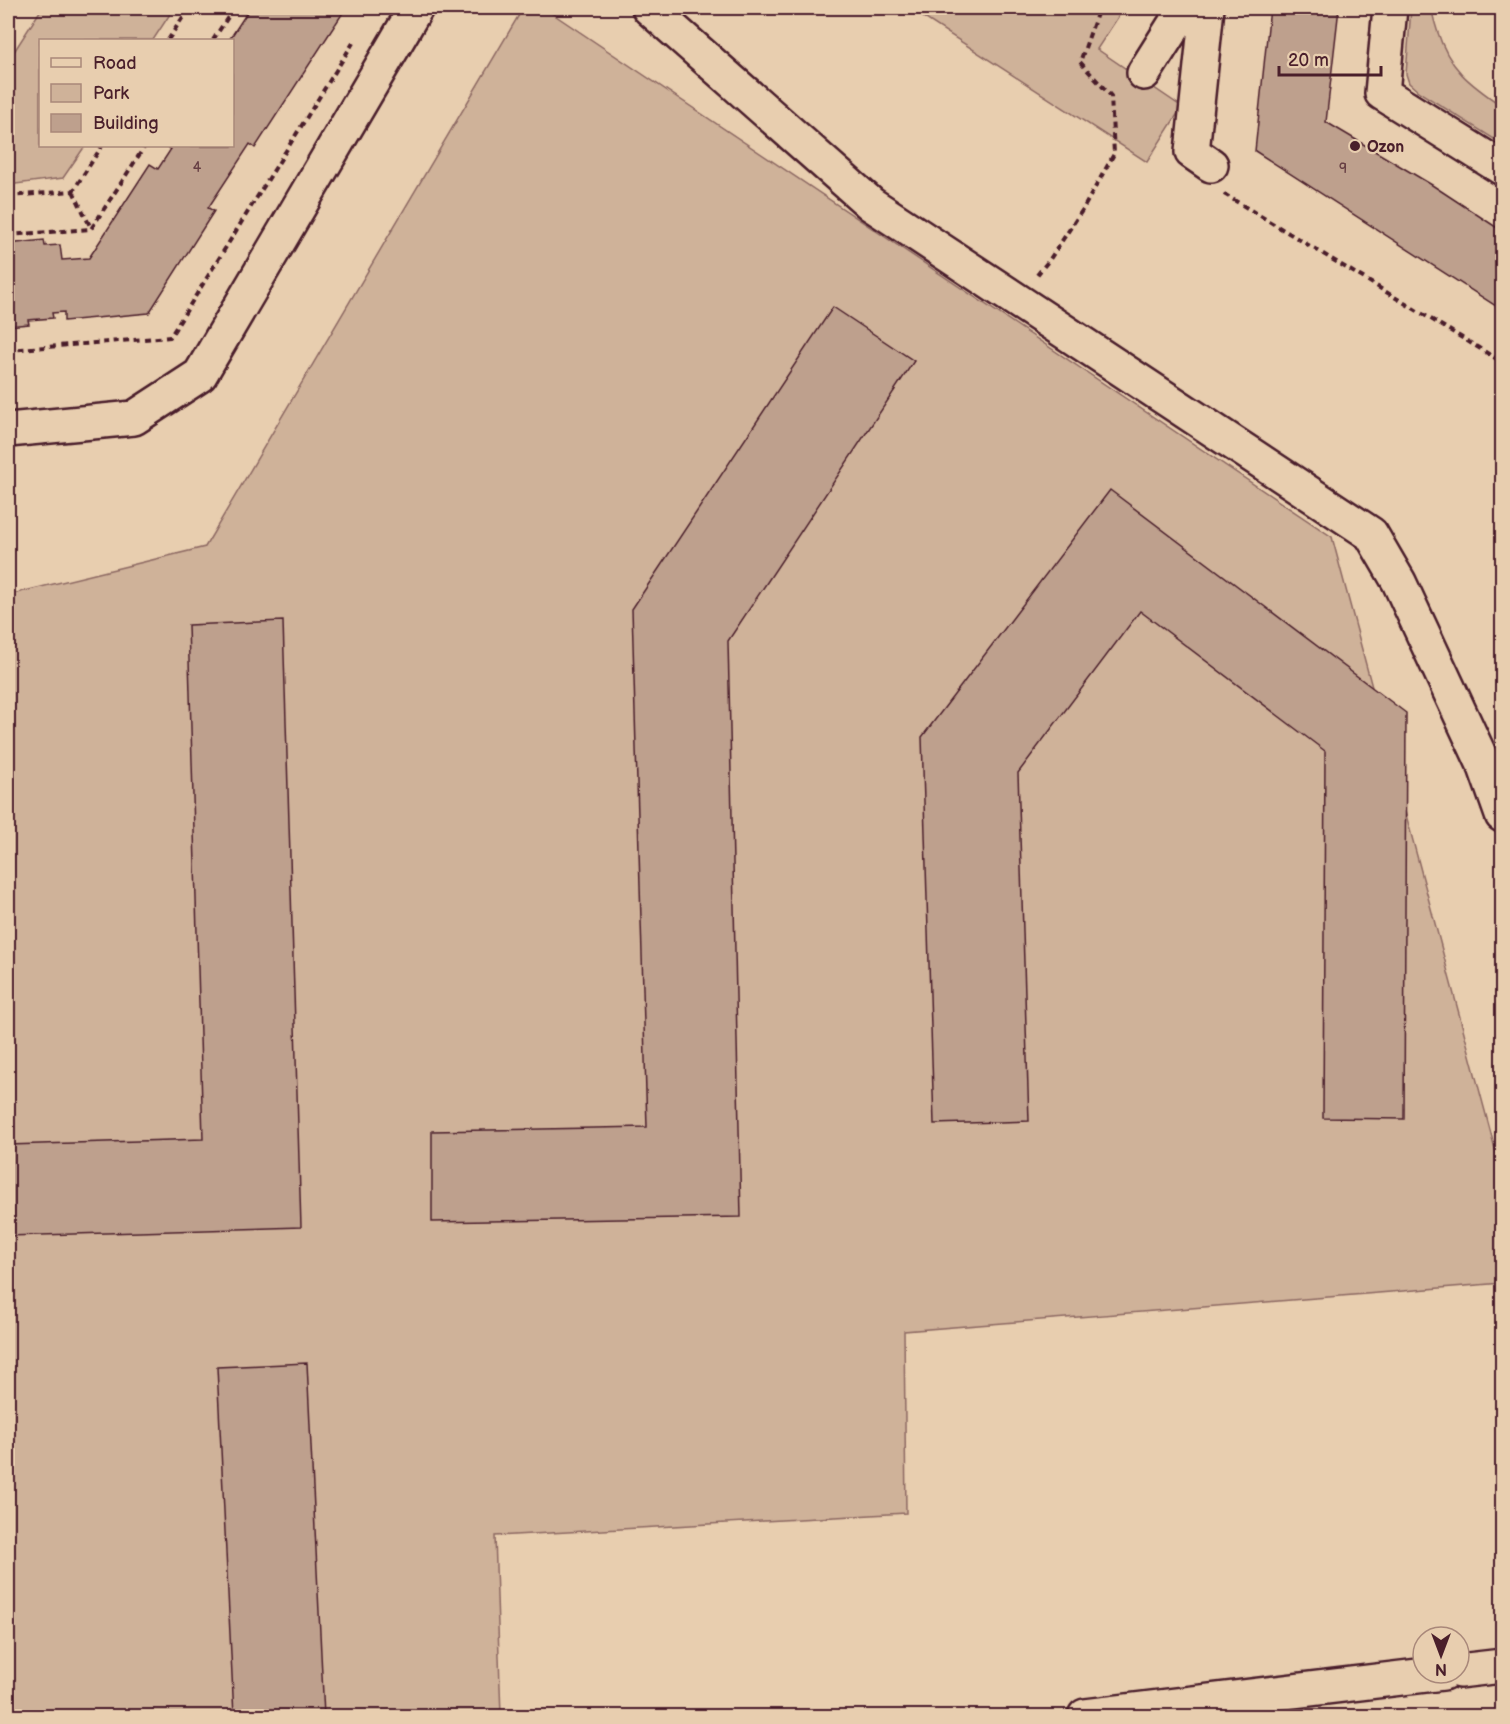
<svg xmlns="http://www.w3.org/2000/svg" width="1510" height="1724" font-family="'Balsamiq Sans',sans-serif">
	<rect width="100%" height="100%" fill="#e8ceaf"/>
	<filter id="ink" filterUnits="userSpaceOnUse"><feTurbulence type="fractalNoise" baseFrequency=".0167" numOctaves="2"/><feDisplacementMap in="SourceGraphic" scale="12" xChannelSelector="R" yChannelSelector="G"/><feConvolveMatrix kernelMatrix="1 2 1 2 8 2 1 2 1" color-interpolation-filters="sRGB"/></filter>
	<g filter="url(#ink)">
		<g fill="#cfb299" stroke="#8c6862" stroke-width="1.5">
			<path d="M42,8h132l-21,32h-113v106h45l-22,32 -55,7v-124z"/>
			<path d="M523,8h21l788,529 170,638v108l-598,48 2,182 -411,23 6,180h-493v-1121l197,-48z"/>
			<path d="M909,8h215l-27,41 85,58 -35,55z"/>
			<path d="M1411,8h21c0,7 3,15 5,22 12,39 33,54 65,76v38l-83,-52 -10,-9 -3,-9z"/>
		</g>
		<g fill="#bea08d" stroke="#4a1f2b" stroke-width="1.5">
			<path d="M250,8h96l-91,140 -5,-4 -42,64 6,3 -65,102 -85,8v-9l-12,1 1,5 -25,2 1,4 -21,2v-82l36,-4 1,6 15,-1 2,15 27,-2 61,-94 8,5 13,-20 -5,-3h66v-106h-3z"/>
			<path d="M1270,8h69l-13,114 106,63 70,46v79l-247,-159z"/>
			<path d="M833,307l81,54 -186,280 13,576 -309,5v-91l215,-4 -15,-518z"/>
			<path d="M1110,490l296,223 -2,406 -81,-1 2,-367 -185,-140 -122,162 11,348 -95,3 -12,-387z"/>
			<path d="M283,621l18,606 -293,9v-91l195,-6 -15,-514z"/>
			<path d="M307,1363l17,353h-90l-17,-349z"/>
		</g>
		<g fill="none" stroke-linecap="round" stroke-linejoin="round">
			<defs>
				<g id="minor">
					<path d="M649,8l222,196 500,330 28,48 86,185 17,48"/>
					<path d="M1207,8l-15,144 19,13"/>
					<path d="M1390,8l-8,85 120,75"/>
					<path d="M1144,73l41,-65"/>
					<path d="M8,430l126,-12 66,-43 216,-367"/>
					<path d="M1459,1671l43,-5"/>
					<path d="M1085,1716l358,-43"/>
				</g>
			</defs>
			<use href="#minor" stroke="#4a1f2b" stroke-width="38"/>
			<g stroke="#4a1f2b" stroke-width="4" stroke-dasharray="6 4.5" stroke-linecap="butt">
				<path d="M168,40l21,-32"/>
				<path d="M213,40l21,-32"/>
				<path d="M73,191l18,37"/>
				<path d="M1224,194l278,168"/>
				<path d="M8,196l65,-5 29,-45"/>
				<path d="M8,235l83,-6 54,-83"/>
				<path d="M1037,275l13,-16 33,-50 31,-55 -3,-58 -31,-34 19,-54"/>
				<path d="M8,350l162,-13 183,-294"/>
			</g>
			<use href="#minor" stroke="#e8ceaf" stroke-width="33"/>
		</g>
	</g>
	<circle fill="#4a1f2b" stroke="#e8ceaf" stroke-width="2" cx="1355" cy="146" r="6"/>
	<g text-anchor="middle" stroke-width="4.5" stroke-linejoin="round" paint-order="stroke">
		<g font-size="14" fill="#673f44">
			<text x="197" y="172">4</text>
			<text x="1343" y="173">9</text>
		</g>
		<g font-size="16" font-weight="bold" fill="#4a1f2b" stroke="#e8ceaf" text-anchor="start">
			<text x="1367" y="152">Ozon</text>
		</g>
	</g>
	<rect width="1510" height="1724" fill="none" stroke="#e8ceaf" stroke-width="30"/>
	<rect x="15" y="15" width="1480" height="1694" fill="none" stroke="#4a1f2b" stroke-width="2" filter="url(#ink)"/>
	<rect x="39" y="39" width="195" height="108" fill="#e8ceaf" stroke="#a9887a" stroke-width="1.5"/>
	<rect x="51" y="58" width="30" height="9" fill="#e8ceaf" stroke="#a9887a" stroke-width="1.5"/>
	<text x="93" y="69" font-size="18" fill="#4a1f2b">Road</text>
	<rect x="51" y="84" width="30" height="18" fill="#cfb299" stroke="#a9887a" stroke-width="1.5"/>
	<text x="93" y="99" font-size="18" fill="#4a1f2b">Park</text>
	<rect x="51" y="114" width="30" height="18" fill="#bea08d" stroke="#a9887a" stroke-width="1.5"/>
	<text x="93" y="129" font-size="18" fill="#4a1f2b">Building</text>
	<g transform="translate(1441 1655) rotate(180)"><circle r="28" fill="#e8ceaf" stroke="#a9887a" stroke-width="1.5"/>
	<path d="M0-4.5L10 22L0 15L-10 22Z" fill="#4a1f2b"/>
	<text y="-9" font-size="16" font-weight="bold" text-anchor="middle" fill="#4a1f2b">N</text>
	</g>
	<path d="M1279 66v9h102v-9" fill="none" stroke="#4a1f2b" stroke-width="3"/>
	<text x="1288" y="66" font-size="18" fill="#4a1f2b" stroke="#e8ceaf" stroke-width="4.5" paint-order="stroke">20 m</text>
</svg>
